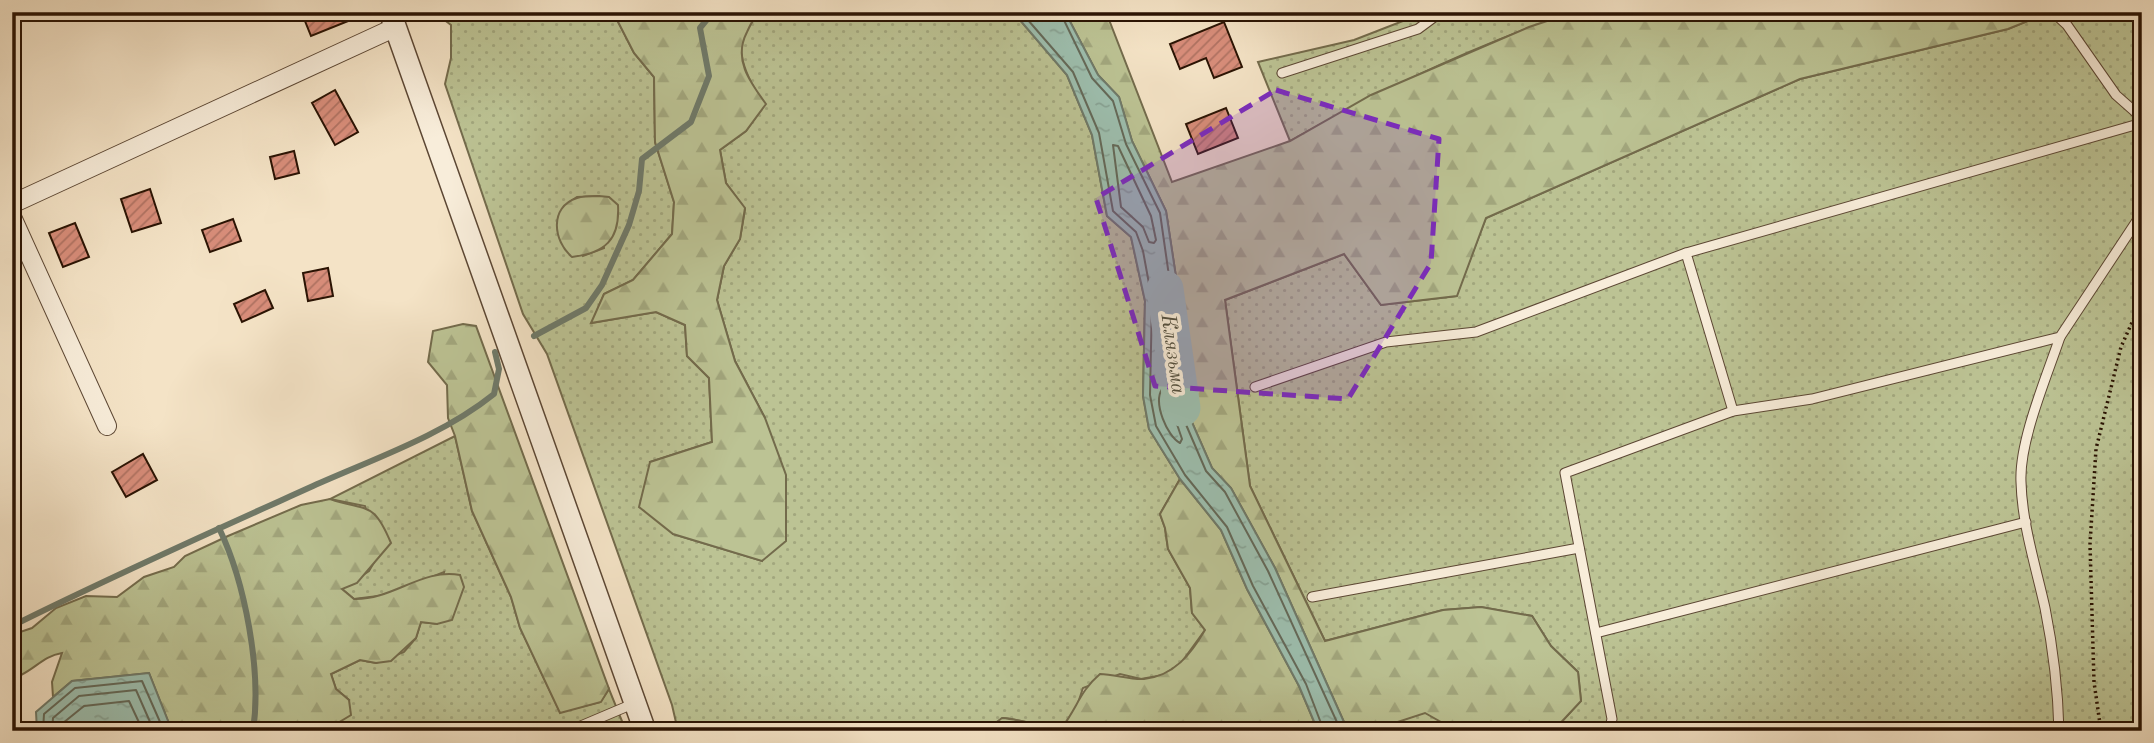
<svg xmlns="http://www.w3.org/2000/svg" width="2154" height="743" font-family="'Old Standard TT',serif">
	<defs>
		<pattern id="green-dots" width="8" height="8" patternUnits="userSpaceOnUse" patternTransform="scale(1.75)"><rect width="8" height="8" fill="#bcc394"/><path d="M2 2h.1M6 6h.1" fill="none" stroke="#a2a77e" stroke-width="1.8" stroke-linecap="round"/></pattern>
		<pattern id="forest-firs" width="22" height="20" patternUnits="userSpaceOnUse" patternTransform="scale(1.75)"><rect width="22" height="20" fill="#bcc394"/><path d="M5 1l3.5 6h-7zM16 11l3.5 6h-7z" fill="#a2a77e"/></pattern>
		<pattern id="water-ripples" width="26" height="14" patternUnits="userSpaceOnUse" patternTransform="scale(1.75)"><rect width="26" height="14" fill="#9dbfaf"/><path d="M2 4q2-2 4 0t4 0M15 11q2-2 4 0t4 0" fill="none" stroke="#87a395"/></pattern>
		<pattern id="building-hatch" width="6" height="6" patternUnits="userSpaceOnUse" patternTransform="scale(1.75)"><rect width="6" height="6" fill="#d88d7a"/><path d="M-1 1l2-2M0 6l6-6M5 7l2-2" fill="none" stroke="#af7262"/></pattern>
	</defs>
	<rect width="100%" height="100%" fill="#f4e3c6"/>
	<filter id="stains"><feTurbulence type="fractalNoise" baseFrequency=".00286" numOctaves="4"/><feColorMatrix values="0 0 0 0 .2 0 0 0 0 .09 0 0 0 0 .02 0 0 0 .5 -.17"/></filter>
	<radialGradient id="worn" r=".72"><stop offset=".6" stop-color="#630" stop-opacity="0"/><stop offset="1" stop-color="#630" stop-opacity=".3"/></radialGradient>
	<g fill="url(#green-dots)" stroke="#736b4c" stroke-width="2" fill-rule="evenodd">
		<path d="M434,12h179l21,41 20,24 1,65 19,60 -2,32 -39,46 -29,14 -12,29 64,-11 29,13 2,31 22,22 3,64 -62,20 23,72 89,27 3,-143 -30,-57 -18,-61 7,-34 16,-27 5,-30 -19,-26 -6,-33 26,-19 19,-27c-20,-27 -42,-72 0,-92h242l13,8 47,55 25,60 15,81 24,21 14,64 -2,95 6,33 31,50 -20,35 5,14 3,21 22,39 2,25 13,17 -24,33 -18,12 -22,4 -21,-5 -37,14 -7,21 -13,17c-22,2 -38,-6 -60,-8l-18,13h-307l-6,-26 -125,-351 -24,-40 -78,-230 6,-26v-33zM599,196l5,52 -21,8 -15,-53 9,-6z"/>
		<path d="M1426,12h148c-99,33 -193,78 -284,129l-32,-79 96,-22z"/>
		<path d="M2050,12h92v719h-589l28,-30 -3,-29 -27,-26 -19,-30 -51,-9 -38,3 -118,31 -75,-155 -25,-186 119,-46 37,51 75,-9 30,-78 314,-139 208,-50z"/>
		<path d="M455,436l17,75 39,86 9,31 40,84 40,-10 9,-13 17,42h-307l1,-9 29,-22 -13,-11 -5,-15 29,-14 16,3 28,-11 12,-14 5,-16 16,2 7,-52 -58,23 -32,4 -12,-10 27,-18 8,-14 -12,-51 -35,-7z"/>
		<path d="M1425,712l32,19h-87z"/>
		<path d="M1204,722l26,9h-59l12,-7z"/>
	</g>
	<g fill="url(#forest-firs)" stroke="#736b4c" stroke-width="2">
		<path d="M613,12h152c-11,5 -13,9 -18,20 -14,27 2,49 19,72l-20,27 -26,19 6,33 19,25 -5,31 -16,27 -7,34 18,61 30,57 21,57v66l-24,20 -89,-27 -34,-27 11,-45 62,-20 -3,-64 -22,-22 -2,-31 -29,-13 -65,11 13,-29 29,-14 39,-46 2,-32 -19,-60 -1,-65 -20,-24z"/>
		<path d="M1065,12h41l66,170 118,-41 81,-46 158,-68 45,-15h476l-42,17 -208,50 -314,139 -29,78 -76,9 -37,-51 -119,46 25,186 75,155 118,-31 38,-3 51,9 19,30 27,26 3,29 -28,30h-96l-32,-18 -55,18h-22l-73,-163 -44,-80 -19,-20 -25,-57 -15,-59 6,-62 -12,-79 -34,-70 -13,-44 -21,-22z"/>
		<path d="M599,196l10,1 9,8c2,35 -13,48 -46,52 -19,-16 -23,-50 5,-59 6,-2 15,-2 22,-2z"/>
		<path d="M463,324l13,2 133,363 -8,13 -41,11 -40,-85 -9,-31 -39,-86 -17,-75 -7,-18 -1,-33 -19,-23 5,-31z"/>
		<path d="M1180,479l41,51 26,59 52,97 19,45c-28,0 -56,1 -83,0 -27,-1 -35,-17 -64,0h-186l17,-13c23,2 39,10 61,8 15,-20 17,-35 37,-52 14,0 30,6 44,5 30,-3 47,-25 61,-49l-13,-17 -2,-25 -22,-39 -3,-21 -5,-14z"/>
		<path d="M330,499c38,13 43,1 61,44l-34,40 -15,6 12,10c39,1 68,-31 106,-24l4,12 -12,33 -15,4 -16,-2 -5,16 -25,23 -15,2 -16,-3 -29,14 5,15 13,11 2,15 -15,9 -16,-2 -1,9h-147l-23,-58 -77,8 -19,16 -1,-15 10,-29c-18,3 -25,14 -41,22 -10,-14 -12,-27 -4,-42l15,-5 24,-20 30,-12 31,1 27,-20 30,-10 11,-11 43,-20 73,-31z"/>
	</g>
	<g fill="url(#water-ripples)" stroke="#6f7a6a" stroke-width="2">
		<path d="M1007,12h58l33,63 21,22 13,44 34,70 12,79 -6,62 15,59 25,57 19,20 44,80 73,163h-30l-19,-45 -52,-97 -26,-59 -41,-51 -31,-50 -6,-33 2,-95 -14,-64 -24,-21 -15,-81 -25,-60 -47,-55z"/>
		<path d="M149,673l23,58h-135l-1,-19 36,-31z"/>
	</g>
	<g fill="none" stroke-linecap="round" stroke-linejoin="round">
		<g stroke="#646959" stroke-width="2">
			<path d="M1021,12l52,60 26,61 14,78 23,21 7,19 9,49 -2,95 6,31 29,49 42,52 26,59 53,98 18,47"/>
			<path d="M1060,12l32,66 21,23 13,43 34,69 11,77 -6,63 16,60 25,58 19,21 43,79 73,160"/>
			<path d="M1113,145l5,1 33,70 5,24 -2,3 -5,-1 -6,-15 -22,-20z"/>
			<path d="M1162,389l4,3 16,47 -2,4c-13,-7 -27,-40 -18,-54z"/>
			<path d="M43,731l1,-17 31,-26 67,-7 22,50"/>
			<path d="M52,731l1,-13 26,-22 57,-6 18,41"/>
			<path d="M63,731v-8l21,-17 45,-5 14,30"/>
		</g>
		<g stroke="#6f7a6a" stroke-width="6">
			<path d="M534,336l52,-28 16,-23 27,-60 10,-34 3,-32 49,-37 18,-46 -9,-48 13,-16"/>
			<path d="M219,528c26,54 43,143 34,203"/>
			<path d="M12,626c100,-50 199,-94 301,-140 60,-27 129,-50 181,-92l5,-25 -4,-17"/>
		</g>
		<path stroke="#9dbfaf" stroke-width="37" d="M1165,289l17,119"/>
	</g>
	<g fill="url(#building-hatch)" stroke="#2a1303" stroke-width="2">
		<path d="M326,12h42v1l-57,23 -6,-15z"/>
		<path d="M1224,22l18,45 -28,11 -8,-20 -26,11 -10,-25z"/>
		<path d="M335,90l23,42 -23,13 -23,-42z"/>
		<path d="M1226,108l12,30 -40,16 -12,-30z"/>
		<path d="M294,151l5,22 -24,6 -5,-22z"/>
		<path d="M150,189l11,34 -29,9 -11,-33z"/>
		<path d="M233,219l8,22 -31,11 -8,-22z"/>
		<path d="M75,223l14,34 -26,10 -14,-34z"/>
		<path d="M328,268l5,28 -25,5 -5,-28z"/>
		<path d="M265,290l8,18 -31,14 -8,-18z"/>
		<path d="M143,454l14,26 -31,17 -14,-25z"/>
	</g>
	<g fill="none" stroke-linecap="round" stroke-linejoin="round">
		<defs>
			<g id="service">
				<path d="M2053,12l14,13 49,70 26,23"/>
				<path d="M1282,73l136,-44 23,-17"/>
				<path d="M1255,387l131,-45 90,-10 210,-79"/>
				<path d="M1733,411l-47,-158 456,-130"/>
				<path d="M1312,597l267,-49"/>
				<path d="M1596,633l430,-111"/>
				<path d="M569,731l66,-28"/>
				<path d="M1609,731l3,-12 -47,-246 168,-62 79,-12 248,-62 82,-124"/>
				<path d="M2059,731c-1,-41 -6,-83 -14,-123 -9,-41 -23,-84 -24,-126 -2,-41 26,-106 39,-145"/>
			</g>
			<g id="minor">
				<path d="M12,204l384,-177"/>
				<path d="M12,217l95,209"/>
			</g>
			<path id="tertiary" d="M390,12l255,719"/>
		</defs>
		<use href="#service" stroke="#5c4734" stroke-width="11"/>
		<use href="#minor" stroke="#5c4734" stroke-width="20"/>
		<use href="#tertiary" stroke="#5c4734" stroke-width="24"/>
		<path stroke="#2a1303" stroke-width="3.5" stroke-dasharray="2 3.5" stroke-linecap="butt" d="M2101,731l-7,-49 -4,-138 6,-95 25,-102 21,-47"/>
		<use href="#service" stroke="#f8edda" stroke-width="9"/>
		<use href="#minor" stroke="#f8edda" stroke-width="18"/>
		<use href="#tertiary" stroke="#f8edda" stroke-width="21"/>
	</g>
	<path fill="#7b2cbf" fill-opacity="0.2" stroke="#7b2cbf" stroke-width="5" stroke-dasharray="14 9" stroke-linejoin="round" d="M1276,90l163,49 -8,124 -83,136 -193,-13 -59,-188z"/>
	<g text-anchor="middle" stroke-width="7" stroke-linejoin="round" paint-order="stroke">
		<g font-size="21" font-style="italic" fill="#524f3f" stroke="#f8edda">
			<text transform="translate(1174 354) rotate(82)" y="7">Клязьма</text>
		</g>
	</g>
	<rect width="2154" height="743" fill="none" stroke="#f4e3c6" stroke-width="42"/>
	<rect x="14" y="14" width="2126" height="715" fill="none" stroke="#2a1303" stroke-width="3.5"/>
	<rect x="21" y="21" width="2112" height="701" fill="none" stroke="#2a1303" stroke-width="2"/>
	<rect width="100%" height="100%" filter="url(#stains)"/>
	<rect width="100%" height="100%" fill="url(#worn)"/>
</svg>
